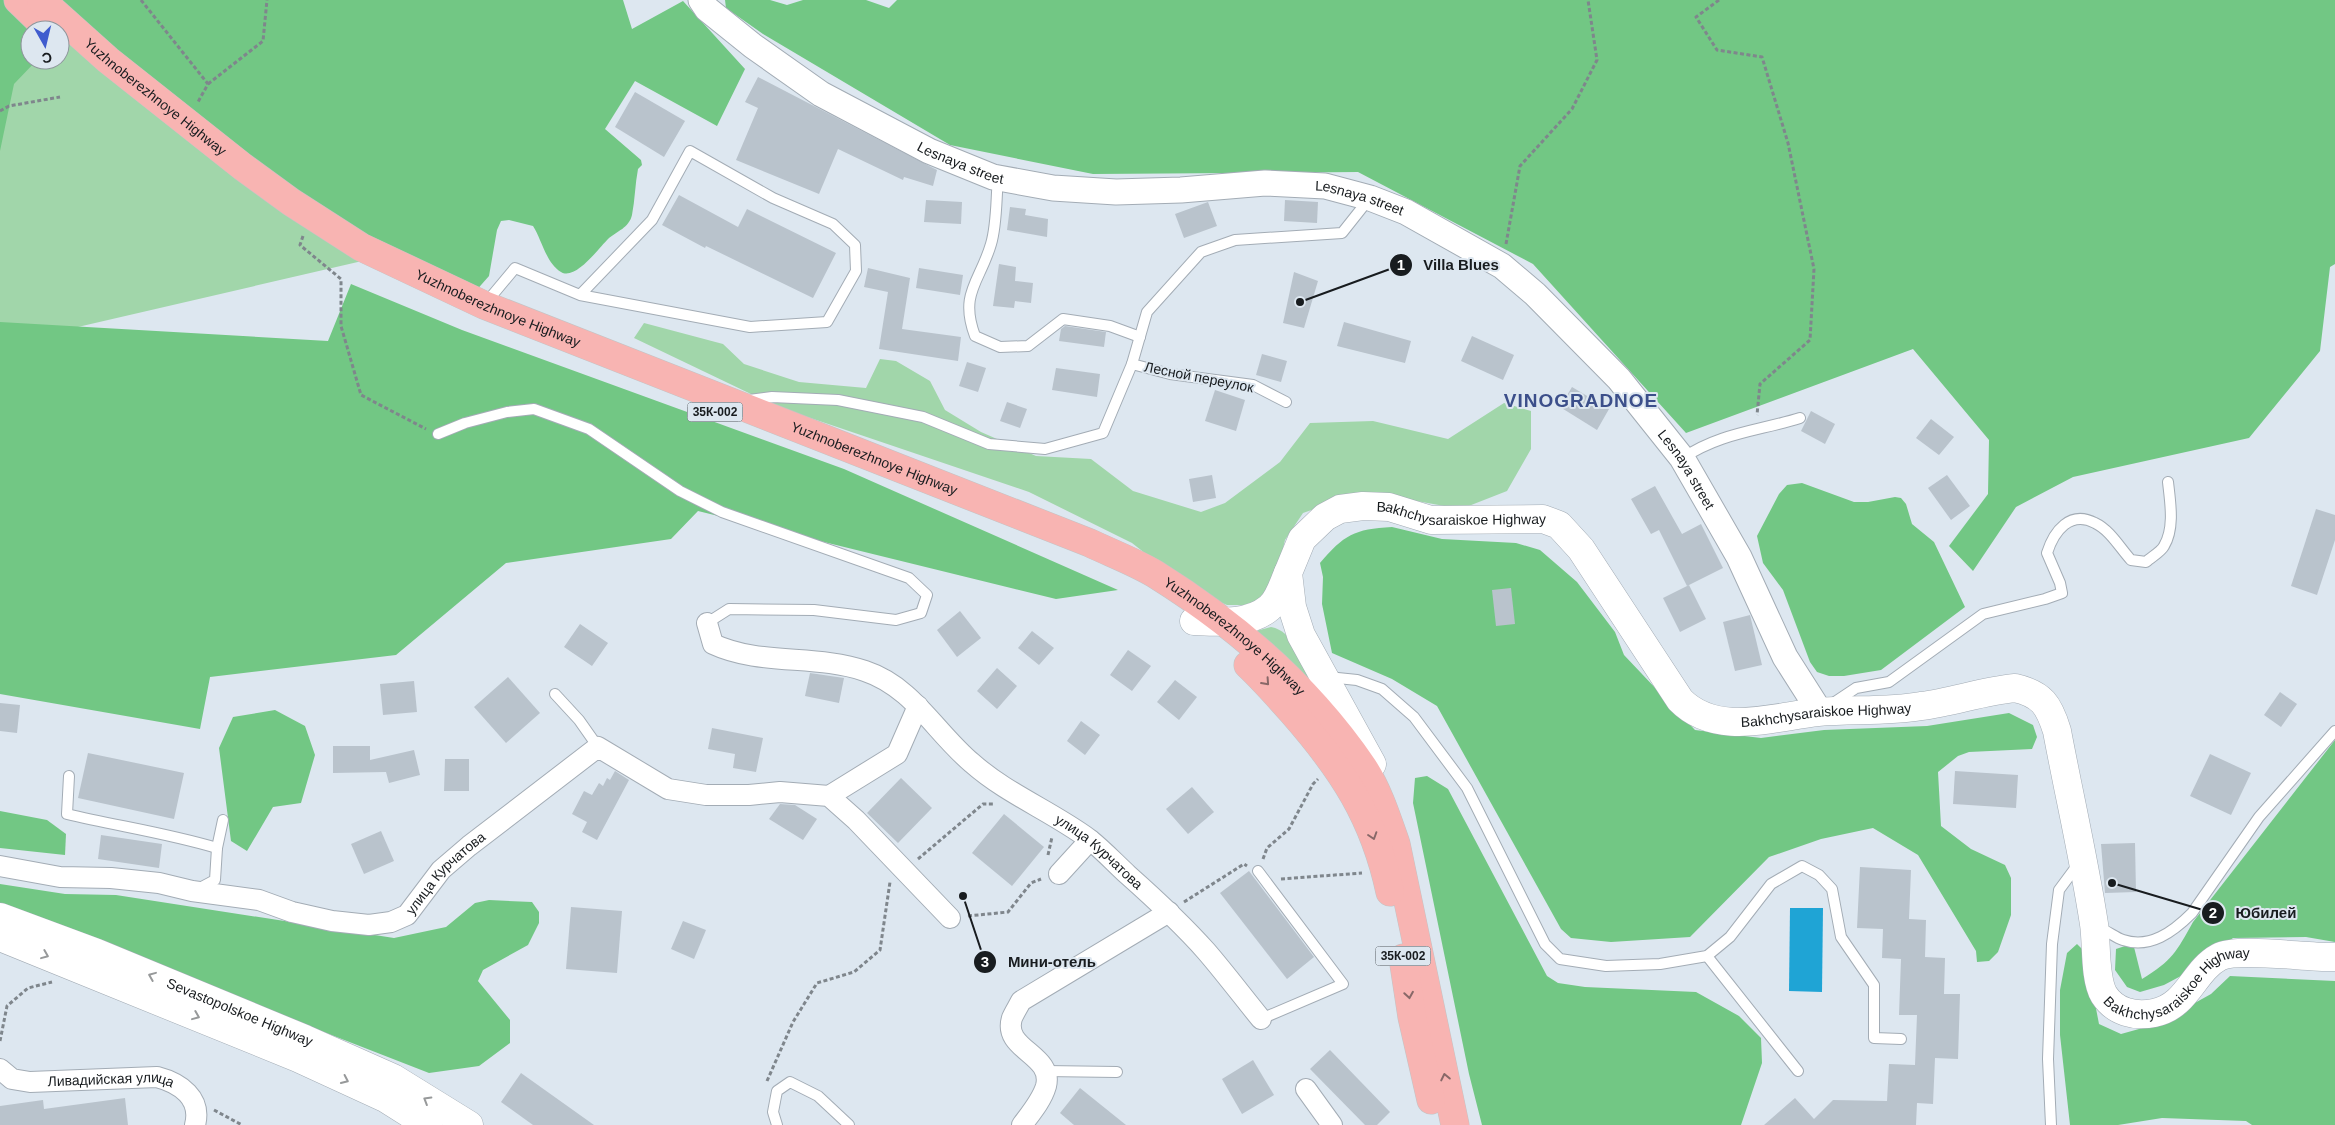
<svg xmlns="http://www.w3.org/2000/svg" width="2335" height="1125" font-family="Arial,sans-serif">
	<rect width="100%" height="100%" fill="#dde7f0"/>
	<g fill="#a1d6aa" fill-rule="evenodd">
		<path d="M0,0h498l-15,233 -483,112zM30,30h30v30h-30z"/>
		<path d="M644,323l79,21 21,20 55,18 67,6 14,-29 16,2 34,20 15,29 36,22 55,24 55,3 42,32 68,21 24,-9 55,-41 30,-39 63,-2 75,18 56,-36 27,8v38l-24,42 -46,18 -50,-9 -68,-1 -40,14 -18,27 -8,34 -14,25 -19,6h-17l-23,-10 -30,-19 -42,-33 -103,-51 -251,-85 -144,-69z"/>
		<path d="M1271,627c23,4 31,35 41,54l1,5 -57,-55z"/>
	</g>
	<g fill="#72c784">
		<path d="M0,0h4c24,24 26,26 26,60h7l-23,24 -14,67z"/>
		<path d="M55,0h568l9,29 51,-28 62,68 -28,57 -82,-45 -30,48 36,31 1,5 -4,4c-3,15 -3,31 -6,46 -3,13 -15,16 -24,24 -9,9 -33,42 -47,33 -15,-9 -19,-32 -28,-46l-24,-6 -8,1 -4,9 -8,46 -15,17 -108,-57 -117,-78z"/>
		<path d="M725,0h45l17,5 16,-5h63l23,8 8,-8h1438v264l-5,3 -10,84 -71,87 -176,39 -57,30 -43,64 -24,-25 39,-52 1,-54 -76,-91 -227,84 -153,-169 -175,-92 -265,2 -143,-29 -187,-111 -37,-26z"/>
		<path d="M351,284l111,46 382,139 274,121 -62,9 -358,-88 -27,28 -165,24 -110,92 -186,22 -10,52 -200,-35v-372l328,19z"/>
		<path d="M1802,483l52,19h14l27,-5 6,1 5,6 6,20 22,18 31,65 -84,63 -37,6h-15l-12,-4 -7,-10 -27,-72 -20,-27 -6,-27 22,-42 8,-9z"/>
		<path d="M1392,527l50,12 74,4 24,7 37,32 38,50 9,23 71,75 66,8 63,-8 103,-4 82,-13 24,12 4,12 -5,12 -63,3 -11,4 -20,16 3,54 30,23 34,16 6,13v37l-13,37 -9,9 -12,1 -1,-11 -58,-96 -45,-27 -52,11 -52,18 -79,80 -79,5 -40,-4 -10,-9 -124,-223 -45,-27 -60,-26 -10,-49 1,-27 -3,-14c24,-28 34,-34 72,-36z"/>
		<path d="M275,710l30,16 10,29 -14,48 -28,4 -26,44 -16,-10 -12,-93 14,-31z"/>
		<path d="M2335,740v202l-29,-5 -73,1 -39,31 -30,16 -24,7 -13,-5 -12,-17 1,-21 12,-4 6,2 8,32c30,-18 35,-28 51,-57z"/>
		<path d="M1427,776l21,13 99,187 11,7 27,4 111,5 43,24 22,22 1,25 -21,62h-259l-13,-51 -56,-271 2,-25z"/>
		<path d="M0,811l47,9 19,14 -1,21 -65,-7z"/>
		<path d="M0,884l65,10 51,1 278,43 52,-11 29,-24 14,-3 43,2 7,10v11l-11,22 -45,25 -5,11 32,39v23l-31,23 -50,7 -349,-136 -80,-20z"/>
		<path d="M2077,944l8,8 14,72 22,10 36,-10 54,-30 19,-18 105,5v144h-83l-6,-4 -84,-3 -44,7h-48l-10,-90v-45l7,-37z"/>
	</g>
	<path fill="#1fa4d5" d="M1790,908h33l-1,84 -33,-1z"/>
	<g fill="#b9c3cc">
		<path d="M758,77l179,93 -4,16 -29,-9 -1,3 -65,-31 -19,45 -83,-34 22,-52 -13,-6z"/>
		<path d="M635,92l50,29 -21,36 -49,-30z"/>
		<path d="M679,195l59,32 9,-18 89,44 -23,45 -107,-52 -1,2 -43,-23z"/>
		<path d="M926,200l36,2 -1,22 -37,-2z"/>
		<path d="M1285,200l33,2 -1,21 -33,-2z"/>
		<path d="M1208,202l9,24 -33,12 -9,-24z"/>
		<path d="M1010,207l16,2 -1,6 23,4 -1,18 -40,-7z"/>
		<path d="M999,264l17,3 -1,14 18,2 -2,20 -16,-2 -1,7 -21,-2z"/>
		<path d="M868,268l42,10 -8,51 59,8 -3,24 -79,-12 9,-57 -24,-5z"/>
		<path d="M919,268l44,7 -3,20 -44,-7z"/>
		<path d="M1294,272l24,9 -14,47 -21,-5z"/>
		<path d="M1344,322l67,19 -6,22 -68,-17z"/>
		<path d="M1065,326l41,6 -2,15 -45,-6 2,-12z"/>
		<path d="M1472,336l42,19 -11,25 -42,-19z"/>
		<path d="M1262,354l25,7 -6,21 -25,-7z"/>
		<path d="M967,362l19,6 -8,24 -19,-6z"/>
		<path d="M1056,368l44,6 -3,23 -45,-7z"/>
		<path d="M1572,387l37,22 -12,21 -37,-23z"/>
		<path d="M1215,390l30,10 -9,31 -31,-10z"/>
		<path d="M1007,402l20,7 -7,19 -20,-7z"/>
		<path d="M1811,411l24,13 -10,20 -24,-13z"/>
		<path d="M1931,419l23,18 -15,18 -23,-17z"/>
		<path d="M1212,475l4,23 -23,4 -4,-23z"/>
		<path d="M1947,475l23,31 -19,14 -23,-32z"/>
		<path d="M1655,486l27,48 19,-10 22,44 -36,18 -28,-56 -8,4 -20,-35z"/>
		<path d="M2316,509l19,6v25l-18,55 -26,-9z"/>
		<path d="M1689,585l17,34 -26,13 -17,-34z"/>
		<path d="M1511,588l4,36 -19,2 -4,-36z"/>
		<path d="M960,611l21,27 -24,19 -20,-27z"/>
		<path d="M1750,615l12,50 -27,6 -12,-49z"/>
		<path d="M580,624l28,19 -16,23 -28,-19z"/>
		<path d="M1032,631l22,17 -15,17 -21,-17z"/>
		<path d="M1128,650l23,16 -19,25 -22,-16z"/>
		<path d="M997,668l20,18 -20,23 -20,-18z"/>
		<path d="M810,673l34,5 -5,25 -34,-7z"/>
		<path d="M508,677l32,36 -34,30 -32,-36z"/>
		<path d="M1175,680l22,17 -18,23 -22,-18z"/>
		<path d="M414,681l3,31 -34,3 -3,-31z"/>
		<path d="M2280,692l17,12 -16,23 -17,-12z"/>
		<path d="M0,703l20,2 -3,28 -17,-2z"/>
		<path d="M1081,721l19,14 -15,20 -18,-14z"/>
		<path d="M712,728l51,10 -7,34 -23,-4 2,-14 -27,-5z"/>
		<path d="M333,746h37v14l44,-10 6,25 -31,8 -3,-11 -53,1z"/>
		<path d="M88,753l96,20 -10,46 -96,-21z"/>
		<path d="M2210,754l41,19 -20,42 -41,-19z"/>
		<path d="M445,759h24v32h-25z"/>
		<path d="M615,771l14,9 -32,60 -15,-8 5,-10 -15,-8 12,-23 8,4 7,-12 4,3 4,-8 3,2z"/>
		<path d="M1955,771l63,4 -2,33 -63,-4z"/>
		<path d="M901,778l31,30 -34,35 -31,-30z"/>
		<path d="M1192,787l22,25 -26,22 -22,-25z"/>
		<path d="M780,804l15,1 22,14 -14,21 -34,-21z"/>
		<path d="M1004,814l40,33 -32,39 -40,-33z"/>
		<path d="M381,831l13,30 -30,13 -13,-30z"/>
		<path d="M101,835l61,9 -3,24 -61,-9z"/>
		<path d="M2135,843l1,49 -31,1 -4,-49z"/>
		<path d="M1860,867l51,3 -2,49 17,1 -1,37 20,1 -1,36h16l-2,65 -23,-1 -2,46 -16,-1 -1,22h-152l31,-27 19,21 19,-19 54,1 2,-37 26,1 2,-50h-18l2,-56 -19,-1 1,-29 -26,-1z"/>
		<path d="M1249,871l65,86 -27,22 -67,-86z"/>
		<path d="M571,907l51,4 -5,62 -51,-4z"/>
		<path d="M683,921l23,9 -12,29 -23,-10z"/>
		<path d="M1330,1050l60,62 -13,13h-12l-55,-56z"/>
		<path d="M1253,1060l21,35 -32,19 -20,-35z"/>
		<path d="M521,1073l73,52h-61l-32,-23z"/>
		<path d="M1080,1088l46,37h-52l-14,-12z"/>
		<path d="M125,1098l3,27h-128v-19l43,-6 1,9z"/>
	</g>
	<g fill="none" stroke-linecap="round" stroke-linejoin="round">
		<defs>
			<g id="service">
				<path d="M998,178c-2,21 -1,46 -7,66 -11,38 -32,49 -16,92l25,11 28,-1 35,-27 47,7 30,11"/>
				<path d="M485,304l30,-36 65,27 170,32 77,-5 29,-51 -1,-26 -22,-21 -60,-26 -83,-47 -38,69 -72,75"/>
				<path d="M749,400l23,-3 66,3 85,17 66,27 56,5 58,-16 29,-69"/>
				<path d="M1286,402l-33,-17 -83,-11 -38,-10 15,-52 54,-60 34,-12 107,-7 27,-34"/>
				<path d="M438,434l27,-11 42,-11 27,-3 55,20 91,62 42,21 187,66 18,17 -6,18 -25,7 -82,-10 -85,-1 -22,14"/>
				<path d="M1683,458c37,-25 75,-27 117,-40"/>
				<path d="M1328,677l29,3 25,9 32,28 53,71 78,156 15,15 46,7 54,-2 47,-8 23,-19 41,-53 31,-18 17,9 13,14 9,48 33,48v53l27,1"/>
				<path d="M555,694l24,26 19,27"/>
				<path d="M1832,704l24,-16 33,-6 94,-68 62,-15 17,-6 -2,-10 -13,-30c7,-22 23,-43 48,-30 15,7 25,25 36,37l15,2c5,-5 15,-10 18,-16 11,-18 6,-45 4,-64"/>
				<path d="M69,776l-2,38c50,12 100,19 150,34"/>
				<path d="M1258,871l85,113 -82,35"/>
				<path d="M198,889l17,-9 2,-32 6,-28"/>
				<path d="M2098,928c9,2 16,9 25,12 27,9 50,-8 69,-27l67,-96 76,-86"/>
				<path d="M1707,956l91,115"/>
				<path d="M1045,1071l72,1"/>
				<path d="M777,1125l-4,-13 4,-21 13,-9 28,14 31,29"/>
				<path d="M2051,1125l-3,-66 4,-115 7,-54 20,-27"/>
			</g>
			<g id="minor">
				<path id="s1" d="M707,623l6,21c47,22 103,10 152,27 48,16 70,61 107,92 35,31 79,48 117,76 14,11 26,24 39,36 27,24 54,49 78,76 19,22 37,46 55,68"/>
				<path d="M829,796l68,-42 21,-48"/>
				<path id="s2" d="M0,866l60,11 51,1 48,5 33,8 67,9 33,12 40,9 37,4 22,-3 16,-7 34,-45 28,-24 129,-99 70,42 38,6h43l31,-3 49,4 27,24 94,98"/>
				<path d="M1059,874l31,-34"/>
				<path id="s3" d="M0,1069l12,10 18,3 127,-5c23,6 45,21 38,48"/>
				<path d="M1306,1089l26,36"/>
				<path d="M1022,1125c9,-12 20,-25 24,-39 8,-32 -44,-36 -34,-68 2,-5 6,-11 9,-17l148,-89"/>
			</g>
			<g id="tertiary">
				<path id="s4" d="M701,0l6,9 46,37 68,48 108,57 64,26 60,11 63,4 65,-2 84,-7 60,3 45,12 36,14 96,54 33,28 84,85 63,79 57,99 46,100 35,55"/>
			</g>
			<g id="secondary">
				<path d="M1194,621c24,1 55,4 75,-13 10,-8 14,-24 19,-35"/>
				<path id="s5" d="M1372,764l-71,-129 -9,-28 -4,-34 14,-34 23,-22 15,-8 23,-3 26,1 42,13 112,-1 16,6 22,24 99,151c36,37 93,17 138,12 35,-3 69,0 103,-6 32,-4 62,-15 94,-18 27,6 34,17 42,43 12,64 27,128 37,193 3,19 0,54 10,71 11,17 31,22 50,18 34,-7 39,-42 65,-56 19,-10 89,1 116,0"/>
				<path id="s6" d="M0,917l97,36 208,86 88,39 76,47"/>
				<path d="M0,937l298,121 87,40 43,27"/>
			</g>
			<g id="trunk">
				<path d="M18,0l31,30"/>
				<path id="s7" d="M41,0l67,60 135,107 48,35 70,45 123,58 606,238c21,10 45,19 65,31 80,50 155,115 208,193 15,23 24,51 33,77l59,281"/>
				<path d="M1248,665c16,15 30,31 45,48 49,56 81,104 97,179"/>
				<path d="M1403,958l9,59 19,83"/>
			</g>
		</defs>
		<use href="#service" stroke="#a3acb5" stroke-width="12"/>
		<use href="#minor" stroke="#a3acb5" stroke-width="22"/>
		<use href="#tertiary" stroke="#a3acb5" stroke-width="27"/>
		<use href="#secondary" stroke="#a3acb5" stroke-width="29"/>
		<use href="#trunk" stroke="#c3c4c5" stroke-width="29"/>
		<g stroke="#7f868c" stroke-width="3" stroke-dasharray="4 2.5" stroke-linecap="butt">
			<path d="M141,0l67,84 -10,18"/>
			<path d="M1719,0l-23,17 21,33 45,7 26,86 26,126 -4,71 -50,44 -3,31"/>
			<path d="M208,84l55,-43 4,-41"/>
			<path d="M0,111l9,-5 51,-9"/>
			<path d="M303,236l-3,9 41,34v47l20,69 65,34"/>
			<path d="M1506,244l14,-78 52,-57 25,-49 -9,-60"/>
			<path d="M1048,855l4,-18"/>
			<path d="M918,859l65,-55h11"/>
			<path d="M1263,859l4,-11 22,-19 24,-45 5,-5"/>
			<path d="M1281,879l81,-6"/>
			<path d="M1184,902l60,-38 3,2"/>
			<path d="M968,916l40,-4 23,-29 10,-4"/>
			<path d="M0,1041l7,-35 21,-18 24,-6"/>
			<path d="M767,1081l26,-59 24,-39 37,-11 26,-22 10,-68"/>
			<path d="M214,1110l28,15"/>
		</g>
		<use href="#service" stroke="#fff" stroke-width="10"/>
		<use href="#minor" stroke="#fff" stroke-width="20"/>
		<use href="#tertiary" stroke="#fff" stroke-width="25"/>
		<use href="#secondary" stroke="#fff" stroke-width="28"/>
		<use href="#trunk" stroke="#f8b4b2" stroke-width="28"/>
	</g>
	<defs><path id="oneway-chevron" d="M-2-3.5L2.5 0L-2 3.5" fill="none" stroke-width="1.6" stroke-linecap="round" stroke-linejoin="round" transform="scale(1.25)"/></defs>
	<g stroke="#886868">
		<use href="#oneway-chevron" transform="translate(1266 682) rotate(48)"/>
		<use href="#oneway-chevron" transform="translate(1373 836) rotate(72)"/>
		<use href="#oneway-chevron" transform="translate(1409 995) rotate(81)"/>
		<use href="#oneway-chevron" transform="translate(1445 1077) rotate(-102)"/>
	</g>
	<g stroke="#97999a">
		<use href="#oneway-chevron" transform="translate(45 955) rotate(22)"/>
		<use href="#oneway-chevron" transform="translate(152 976) rotate(-158)"/>
		<use href="#oneway-chevron" transform="translate(196 1016) rotate(22)"/>
		<use href="#oneway-chevron" transform="translate(345 1080) rotate(25)"/>
		<use href="#oneway-chevron" transform="translate(427 1100) rotate(-149)"/>
	</g>
	<g text-anchor="middle" stroke-width="4" stroke-linejoin="round" paint-order="stroke">
		<g fill="#dde7f0" stroke="#53595e" stroke-width="1">
			<rect x="687.5" y="402.5" width="55" height="19" rx="4"/>
			<rect x="1375.5" y="946.5" width="55" height="19" rx="4"/>
		</g>
		<g font-size="12" font-weight="bold" fill="#181c1f">
			<text x="715" y="416">35К-002</text>
			<text x="1403" y="960">35К-002</text>
		</g>
		<g font-size="14" fill="#181c1f" stroke="#dde7f0">
			<text dy="5" stroke="none"><textPath href="#s7" startOffset="150">Yuzhnoberezhnoye Highway</textPath></text>
			<text dy="5" stroke="none"><textPath href="#s4" startOffset="309">Lesnaya street</textPath></text>
			<text dy="5" stroke="none"><textPath href="#s4" startOffset="714">Lesnaya street</textPath></text>
			<text dy="5" stroke="none"><textPath href="#s7" startOffset="555">Yuzhnoberezhnoye Highway</textPath></text>
			<text transform="translate(1199 377) rotate(11)" y="5">Лесной переулок</text>
			<text dy="5" stroke="none"><textPath href="#s7" startOffset="960">Yuzhnoberezhnoye Highway</textPath></text>
			<text dy="5" stroke="none"><textPath href="#s4" startOffset="1149">Lesnaya street</textPath></text>
			<text dy="5" stroke="none"><textPath href="#s5" startOffset="419">Bakhchysaraiskoe Highway</textPath></text>
			<text dy="5" stroke="none"><textPath href="#s7" startOffset="1365">Yuzhnoberezhnoye Highway</textPath></text>
			<text dy="5" stroke="none"><textPath href="#s5" startOffset="884">Bakhchysaraiskoe Highway</textPath></text>
			<text dy="5" stroke="none"><textPath href="#s1" startOffset="475">улица Курчатова</textPath></text>
			<text dy="5" stroke="none"><textPath href="#s2" startOffset="472">улица Курчатова</textPath></text>
			<text dy="5" stroke="none"><textPath href="#s5" startOffset="1498">Bakhchysaraiskoe Highway</textPath></text>
			<text dy="5" stroke="none"><textPath href="#s6" startOffset="258">Sevastopolskoe Highway</textPath></text>
			<text dy="5" stroke="none"><textPath href="#s3" startOffset="115">Ливадийская улица</textPath></text>
		</g>
		<g font-size="19" font-weight="bold" letter-spacing="1" fill="#3c4f8a" stroke="#dde7f0">
			<text x="1581" y="407">VINOGRADNOE</text>
		</g>
	</g>
	<path fill="none" stroke="#181c1f" stroke-width="2" d="M1300 302L1401 265M2112 883L2213 913M963 896L985 962"/>
	<g fill="#181c1f" stroke="#dde7f0" stroke-width="2">
		<circle cx="1300" cy="302" r="5"/>
		<circle cx="2112" cy="883" r="5"/>
		<circle cx="963" cy="896" r="5"/>
		<circle cx="1401" cy="265" r="12"/>
		<circle cx="2213" cy="913" r="12"/>
		<circle cx="985" cy="962" r="12"/>
	</g>
	<g font-size="15" text-anchor="middle" font-weight="bold" fill="#fff">
		<text x="1401" y="270">1</text>
		<text x="2213" y="918">2</text>
		<text x="985" y="967">3</text>
	</g>
	<g font-size="15" text-anchor="middle" font-weight="bold" fill="#181c1f" stroke="#dde7f0" stroke-width="4" stroke-linejoin="round" paint-order="stroke">
		<text x="1461" y="270">Villa Blues</text>
		<text x="2266" y="918">Юбилей</text>
		<text x="1052" y="967">Мини-отель</text>
	</g>
	<g transform="translate(45 45) rotate(172)"><circle r="24" fill="#dde7f0" stroke="#8e969c"/>
	<path d="M0-4L9 19L0 12L-9 19Z" fill="#405cce"/>
	<text y="-8" font-size="14" font-weight="bold" text-anchor="middle" fill="#181c1f">С</text>
	</g>
</svg>
